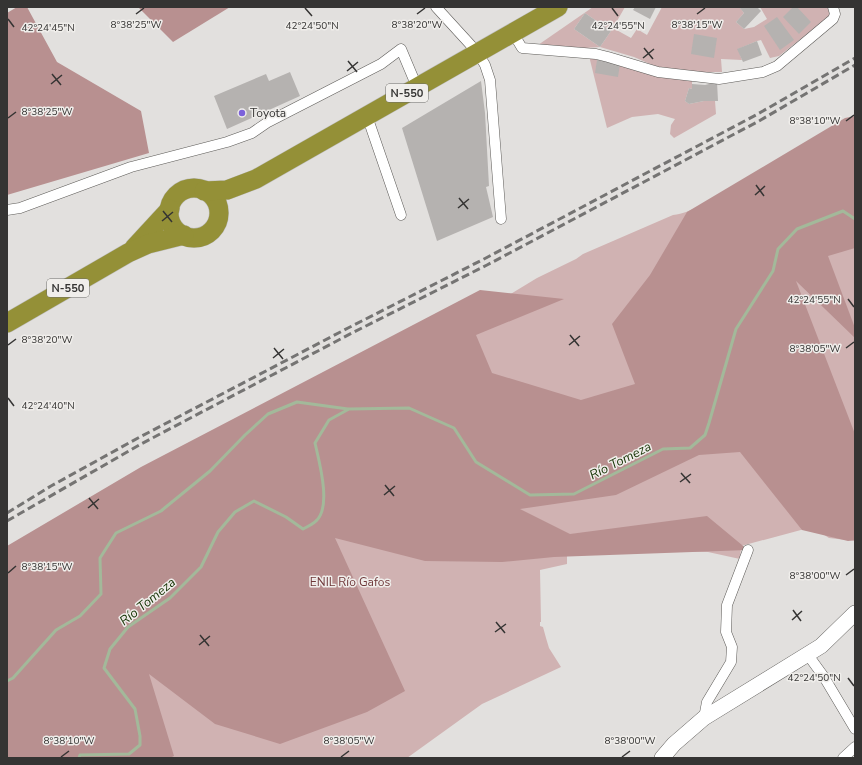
<svg xmlns="http://www.w3.org/2000/svg" width="862" height="765" font-family="'Nunito Sans',sans-serif">
	<rect width="100%" height="100%" fill="#e2e0de"/>
	<g fill="#d0b2b2" fill-rule="evenodd">
		<path d="M593,7h32l-12,21 18,10 6,-9 10,6 15,-28h78v1l4,5 -8,9 8,7 10,-2 13,-8 -7,-12h69l-1,1 2,8 -51,40 -9,2 -9,-18 -4,1 -19,8 4,11 -21,-1 1,13h-36l-29,-5 -23,-10 -34,-10 -15,1 -47,-3zM585,13l26,18 -11,16 -26,-18z"/>
		<path d="M589,56l8,4 95,18v11l-3,-1 -4,13 4,3 15,-3h11l1,13 -42,24 -4,-4 1,-9 4,-6 -17,-5 -26,3 -25,11z"/>
		<path d="M855,129v412l-26,-3 -17,-11 -71,19 -1,13 -32,-7 -76,-3 -65,5v10l-27,6 1,52h-1v4l3,1 3,11 3,10 12,19 -79,37 -75,54h-400l502,-463 28,-17 39,-19 7,-5 90,-39c10,-1 18,-5 27,-9z"/>
	</g>
	<g fill="#b89090">
		<path d="M17,7h10l30,55 84,49 8,42 -142,42v-182z"/>
		<path d="M138,7h92l-57,35z"/>
		<path d="M855,116v132l-27,8 27,72v10l-59,-57 59,153v106l-7,1 -46,-11 -62,-78 -41,3 -83,40 -96,14 50,25 137,-18 41,34 -194,7 -52,5 -77,-1 -90,-23 70,153 -38,21 -87,32 -65,-20 -66,-50 25,82 -4,2h-163v-212l134,-79 339,-177 84,9 -88,36 16,38 89,27 54,-16 -23,-60 38,-49 37,-63 158,-94z"/>
	</g>
	<g fill="none" stroke-linecap="round" stroke-linejoin="round">
		<g stroke="#a3b99a" stroke-width="3">
			<path d="M7,681l6,-3 43,-48 24,-14 21,-22 -1,-36 16,-25 45,-22 49,-40 35,-36 23,-21 29,-12 51,7"/>
			<path d="M79,758l1,-3 49,-1 11,-9v-9l-5,-27 -31,-41 6,-19 18,-22 42,-29 31,-31 17,-35 17,-20 19,-11 32,16 17,12c4,-2 10,-5 13,-8 16,-14 3,-60 -1,-78l14,-23 20,-11 60,-1 45,20 22,34 54,33 44,-1 89,-45 27,-1 15,-13 4,-12 27,-94 37,-58 5,-22 19,-20 46,-18 12,8"/>
		</g>
	</g>
	<g fill="#b5b2b0">
		<path d="M635,7h21l-6,12 -17,-9z"/>
		<path d="M739,7h18l4,4 -17,18 -8,-7 8,-9z"/>
		<path d="M793,7h4l14,15 -12,12 -16,-17z"/>
		<path d="M585,13l26,18 -11,16 -26,-18z"/>
		<path d="M777,17l17,23 -14,10 -16,-24z"/>
		<path d="M694,34l23,4 -3,20 -23,-4z"/>
		<path d="M757,41l5,14 -19,7 -6,-13z"/>
		<path d="M597,60l23,4 -2,13 -23,-4z"/>
		<path d="M290,72l10,24 -73,33 -13,-33 52,-22 3,7z"/>
		<path d="M481,81l4,32 4,73 -3,1 7,30 -56,24 -35,-113z"/>
		<path d="M717,82l1,19h-14l-15,3 -4,-3 4,-13 3,1v-5l13,1z"/>
	</g>
	<g fill="none" stroke-linecap="round" stroke-linejoin="round">
		<defs>
			<g id="street">
				<path d="M436,7l42,46 7,12 5,15 11,139"/>
				<path d="M513,33l9,15 74,6 12,3 50,15 61,7 44,-7 14,-6 56,-47 2,-5 -2,-7"/>
				<path d="M367,116l34,99"/>
				<path d="M7,210l13,-2 111,-41 96,-25 25,-9 16,-11 113,-58 20,-15 16,38"/>
				<path d="M808,655l16,22 31,52"/>
				<path d="M704,718l3,-16 24,-40 1,-15 -6,-15 1,-27 21,-55"/>
				<path d="M843,758l12,-11"/>
			</g>
			<path id="secondary" d="M662,758l12,-14 30,-26 117,-72 34,-33"/>
			<g id="highway">
				<circle cx="194" cy="213" r="25"/>
				<path d="M204,191l23,-1 29,-11 302,-172"/>
				<path d="M134,248l36,-39"/>
				<path d="M7,323l121,-70 20,-9 36,-9"/>
			</g>
		</defs>
		<use href="#street" stroke="#5d5b58" stroke-width="11"/>
		<use href="#secondary" stroke="#5d5b58" stroke-width="16"/>
		<use href="#highway" stroke="#bebebe" stroke-width="20"/>
		<use href="#street" stroke="#fff" stroke-width="10"/>
		<use href="#secondary" stroke="#fff" stroke-width="15"/>
		<use href="#highway" stroke="#949037" stroke-width="19"/>
		<g stroke="#757473" stroke-width="3" stroke-dasharray="8 4" stroke-linecap="butt">
			<path d="M7,513l44,-27 87,-48 210,-110 136,-69 272,-144 99,-57"/>
			<path d="M7,521l134,-77 211,-111 135,-68 272,-144 96,-56"/>
		</g>
	</g>
	<path fill="none" stroke="#353433" stroke-width="1.5" d="M305,8l7,8M612,8l6,8M136,14l8,-6M417,14l8,-6M697,14l8,-6M8,19l6,8M644,48l9,11M643,58l11,-9M348,61l9,11M347,71l11,-9M52,74l9,11M51,84l11,-9M8,118l8,-6M846,121l8,-6M756,185l8,11M755,195l10,-9M459,198l9,11M458,208l11,-9M163,211l9,11M162,221l11,-9M848,299l6,8M570,335l9,11M8,345l8,-6M569,345l11,-9M274,348l9,11M846,348l8,-6M273,358l11,-9M8,398l6,8M681,473l9,10M680,482l11,-8M385,485l9,11M384,495l11,-9M89,498l9,11M88,508l11,-9M8,573l8,-7M846,575l8,-6M793,610l8,11M792,620l10,-9M496,622l9,11M495,632l11,-8M200,635l9,11M199,645l11,-9M848,678l6,8M61,757l8,-6M341,757l8,-6M622,757l8,-6"/>
	<circle fill="#7c61db" stroke="#f0eeeb" stroke-width="1.5" cx="242" cy="113" r="4"/>
	<g text-anchor="middle" stroke-width="3" stroke-linejoin="round" paint-order="stroke">
		<g fill="#f0eeeb" stroke="#6d6c6a" stroke-width="1">
			<rect x="386" y="84" width="42" height="18" rx="3"/>
			<rect x="47" y="279" width="42" height="18" rx="3"/>
		</g>
		<g font-size="11" font-weight="bold" fill="#353433">
			<text x="407" y="97">N-550</text>
			<text x="68" y="292">N-550</text>
		</g>
		<g font-size="12" fill="#353433" stroke="#f0eeeb" text-anchor="start">
			<text x="250" y="117">Toyota</text>
		</g>
		<g font-size="12" fill="#6e3739" stroke="#f0eeeb">
			<text x="350" y="586">ENIL Río Gafos</text>
		</g>
		<g font-size="13" font-style="italic" fill="#163204" stroke="#f0eeeb">
			<text transform="translate(620 460) rotate(-27)" y="5">Río Tomeza</text>
			<text transform="translate(147 601) rotate(-39)" y="5">Río Tomeza</text>
		</g>
	</g>
	<g font-size="10" text-anchor="middle" fill="#353433" stroke="#f0eeeb" stroke-width="3" stroke-linejoin="round" paint-order="stroke">
		<text x="417" y="28">8°38'20"W</text>
		<text x="697" y="28">8°38'15"W</text>
		<text x="136" y="28">8°38'25"W</text>
		<text x="312" y="29">42°24'50"N</text>
		<text x="618" y="29">42°24'55"N</text>
		<text x="48" y="31">42°24'45"N</text>
		<text x="47" y="115">8°38'25"W</text>
		<text x="815" y="124">8°38'10"W</text>
		<text x="814" y="303">42°24'55"N</text>
		<text x="47" y="343">8°38'20"W</text>
		<text x="815" y="352">8°38'05"W</text>
		<text x="48" y="409">42°24'40"N</text>
		<text x="47" y="570">8°38'15"W</text>
		<text x="815" y="579">8°38'00"W</text>
		<text x="814" y="681">42°24'50"N</text>
		<text x="69" y="744">8°38'10"W</text>
		<text x="349" y="744">8°38'05"W</text>
		<text x="630" y="744">8°38'00"W</text>
	</g>
	<rect width="862" height="765" fill="none" stroke="#353433" stroke-width="16"/>
</svg>
